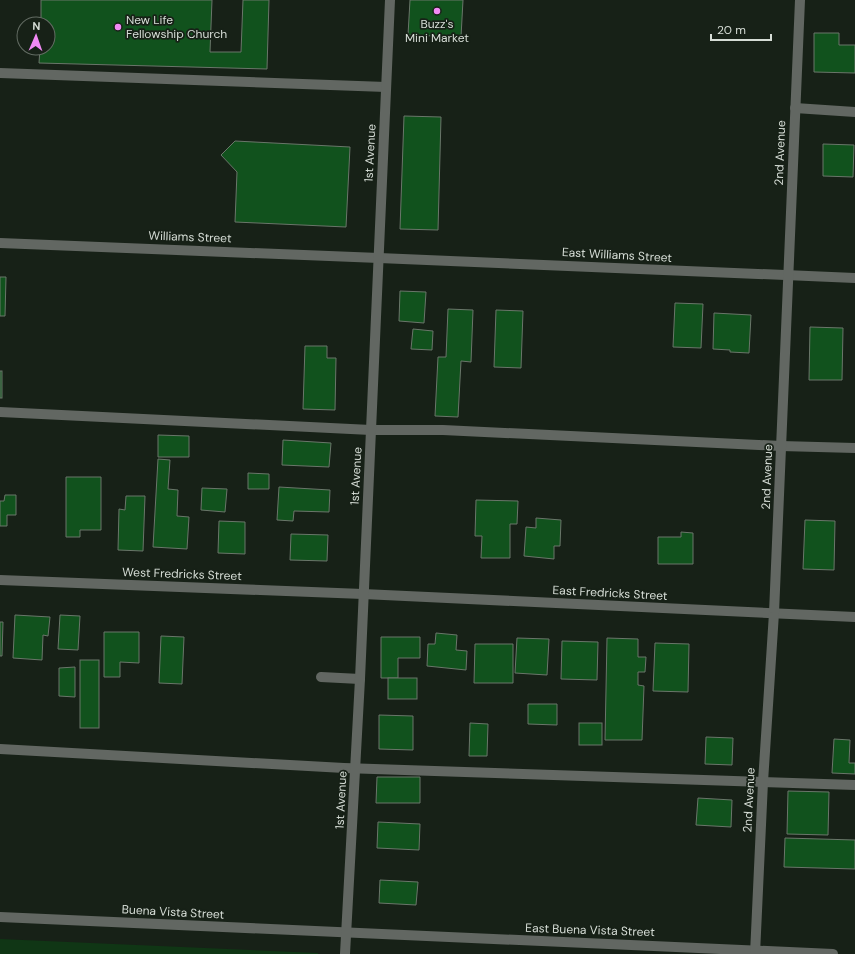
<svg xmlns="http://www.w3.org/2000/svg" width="855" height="954" font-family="'DM Sans',sans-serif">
	<rect width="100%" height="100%" fill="#172117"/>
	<path fill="#103615" d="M0,939l318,14v1h-318z"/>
	<g fill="#11521d" stroke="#6a766a">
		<path d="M41,0h171l-2,52h31l2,-52h26l-2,69 -228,-6 1,-15h8v-24h-7z"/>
		<path d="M410,0h53l-2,37 -53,-2z"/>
		<path d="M814,33h25v12h16v28l-41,-1z"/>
		<path d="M404,116l37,1 -3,113 -38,-1z"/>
		<path d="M235,141l115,6 -4,80 -111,-5 2,-50 -16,-17z"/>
		<path d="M823,144l31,1 -1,32 -30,-1z"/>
		<path d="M0,277h6l-1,39h-5z"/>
		<path d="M400,291l26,1 -2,31 -25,-2z"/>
		<path d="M675,303l28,1 -2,44 -28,-1z"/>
		<path d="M448,309l25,1 -2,52 -10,-1 -3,56 -23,-1 3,-59h8z"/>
		<path d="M496,310l27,1 -2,57 -27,-1z"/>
		<path d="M714,313l37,2 -2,38 -19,-1v-2l-17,-1z"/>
		<path d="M810,327l33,1 -1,52h-33z"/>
		<path d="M413,329l20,2 -1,19 -21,-1z"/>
		<path d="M305,346h22v12h9l-1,52 -32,-1z"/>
		<rect x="0" y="371" width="2" height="27"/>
		<path d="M158,435l31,1v21h-31z"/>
		<path d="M283,440l48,3 -2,24 -47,-2z"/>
		<path d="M158,459l12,1 -2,29 10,1 -1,26 12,1 -2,32 -34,-2z"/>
		<path d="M248,473l21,1v15h-21z"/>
		<path d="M66,477h35v53h-21v7h-14z"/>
		<path d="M279,487l51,3 -1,22 -35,-1 -1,10 -16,-1z"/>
		<path d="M202,488l25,1 -2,23 -24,-2z"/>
		<path d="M5,495h11v20h-9v11h-7v-25h4z"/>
		<path d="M126,496h19l-2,55 -25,-1 1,-41 6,1z"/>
		<path d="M476,500l42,1 -1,23h-7v34h-29l1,-22h-7z"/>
		<path d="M536,518l25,2 -1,26h-6v13l-30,-3 2,-29 10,1z"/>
		<path d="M805,520l30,1 -1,49 -31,-1z"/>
		<path d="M219,521l26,1v32l-27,-1z"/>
		<path d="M681,532l12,1v31h-35v-27h23z"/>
		<path d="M291,534l37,1 -1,26 -37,-1z"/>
		<path d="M15,615l35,2 -2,19 -5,-1 -1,25 -29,-2z"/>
		<path d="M60,615l20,1 -2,34 -20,-1z"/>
		<path d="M0,622h3l-1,34h-2z"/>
		<path d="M104,632h35v31l-19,-1v15h-16z"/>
		<path d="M436,633l21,2 -1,15 11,1 -1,19 -39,-4 1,-22h7z"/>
		<path d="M161,636l23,1 -2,47 -23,-1z"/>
		<path d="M381,637h39v21h-22v20h-17z"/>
		<path d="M517,638l32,1 -2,36 -32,-2z"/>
		<path d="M607,638l31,1v18h8l-1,15h-7v13l6,1 -2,54h-37z"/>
		<path d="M562,641l36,1 -1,38 -36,-1z"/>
		<path d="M655,643l34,1 -1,48 -35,-1z"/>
		<path d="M475,644h38v39h-39z"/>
		<rect x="80" y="660" width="19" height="68"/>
		<path d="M75,667v30l-16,-1v-28z"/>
		<rect x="388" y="678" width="29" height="21"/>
		<path d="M528,704h29v21l-29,-1z"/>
		<path d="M379,715l34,1v34l-34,-1z"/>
		<path d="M470,723l18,1 -1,32h-18z"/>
		<rect x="579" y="723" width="23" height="22"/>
		<path d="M706,737l27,1 -1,27 -27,-1z"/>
		<path d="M834,739l16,1 -1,23h6v11l-23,-1z"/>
		<path d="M377,777h43v26h-44z"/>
		<path d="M788,791l41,1 -1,43 -41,-1z"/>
		<path d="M698,798l34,2 -1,27 -35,-2z"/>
		<path d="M378,822l42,2 -1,26 -42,-2z"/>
		<path d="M785,838l70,2v29l-71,-2z"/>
		<path d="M380,880l38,2 -2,23 -37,-2z"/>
	</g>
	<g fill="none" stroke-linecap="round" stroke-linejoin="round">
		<g stroke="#626762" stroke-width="10">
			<path d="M0,73l386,14"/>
			<path d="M795,108l60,4"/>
			<path d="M0,243l379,15 476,20"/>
			<path d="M0,412l371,18h72l338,16 74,2"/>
			<path d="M0,580l363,14 492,23"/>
			<path d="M321,677l39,2"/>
			<path d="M0,749l344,19 511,17"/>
			<path d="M0,917l833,37"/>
			<path d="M345,954l15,-275 30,-679"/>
			<path d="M755,954l8,-172 11,-169 26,-613"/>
		</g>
	</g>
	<g fill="#f18af4" stroke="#172117" stroke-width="1.5">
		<circle cx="437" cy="11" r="4"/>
		<circle cx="118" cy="27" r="4"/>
	</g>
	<g text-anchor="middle" stroke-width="3.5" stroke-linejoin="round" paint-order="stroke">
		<g font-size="12" fill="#d6ddd6" stroke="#172117" text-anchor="start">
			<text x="126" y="24">New Life<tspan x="126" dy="14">Fellowship Church</tspan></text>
			<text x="437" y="28" text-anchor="middle">Buzz's<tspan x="437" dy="14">Mini Market</tspan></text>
		</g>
		<g font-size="12" fill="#d6ddd6" stroke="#172117">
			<text transform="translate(370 153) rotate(-87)" y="4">1st Avenue</text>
			<text transform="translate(780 153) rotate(-88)" y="4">2nd Avenue</text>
			<text transform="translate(190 237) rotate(2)" y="4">Williams Street</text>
			<text transform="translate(617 255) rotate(3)" y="4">East Williams Street</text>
			<text transform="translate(356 476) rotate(-87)" y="4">1st Avenue</text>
			<text transform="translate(767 477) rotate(-88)" y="4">2nd Avenue</text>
			<text transform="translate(182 574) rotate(2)" y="4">West Fredricks Street</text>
			<text transform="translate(610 593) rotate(3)" y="4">East Fredricks Street</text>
			<text transform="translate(341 800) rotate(-87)" y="4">1st Avenue</text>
			<text transform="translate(749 800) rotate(-87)" y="4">2nd Avenue</text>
			<text transform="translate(173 912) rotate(3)" y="4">Buena Vista Street</text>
			<text transform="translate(590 930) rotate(2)" y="4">East Buena Vista Street</text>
		</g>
	</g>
	<g transform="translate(36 36) rotate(2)"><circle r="19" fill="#172117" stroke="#636c63"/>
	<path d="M0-3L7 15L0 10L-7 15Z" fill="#f18af4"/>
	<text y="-6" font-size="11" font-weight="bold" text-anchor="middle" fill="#d6ddd6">N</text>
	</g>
	<path d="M711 34v6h60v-6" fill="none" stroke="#d6ddd6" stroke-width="2"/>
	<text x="717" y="34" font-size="12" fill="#d6ddd6" stroke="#172117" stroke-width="3" paint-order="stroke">20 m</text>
</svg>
